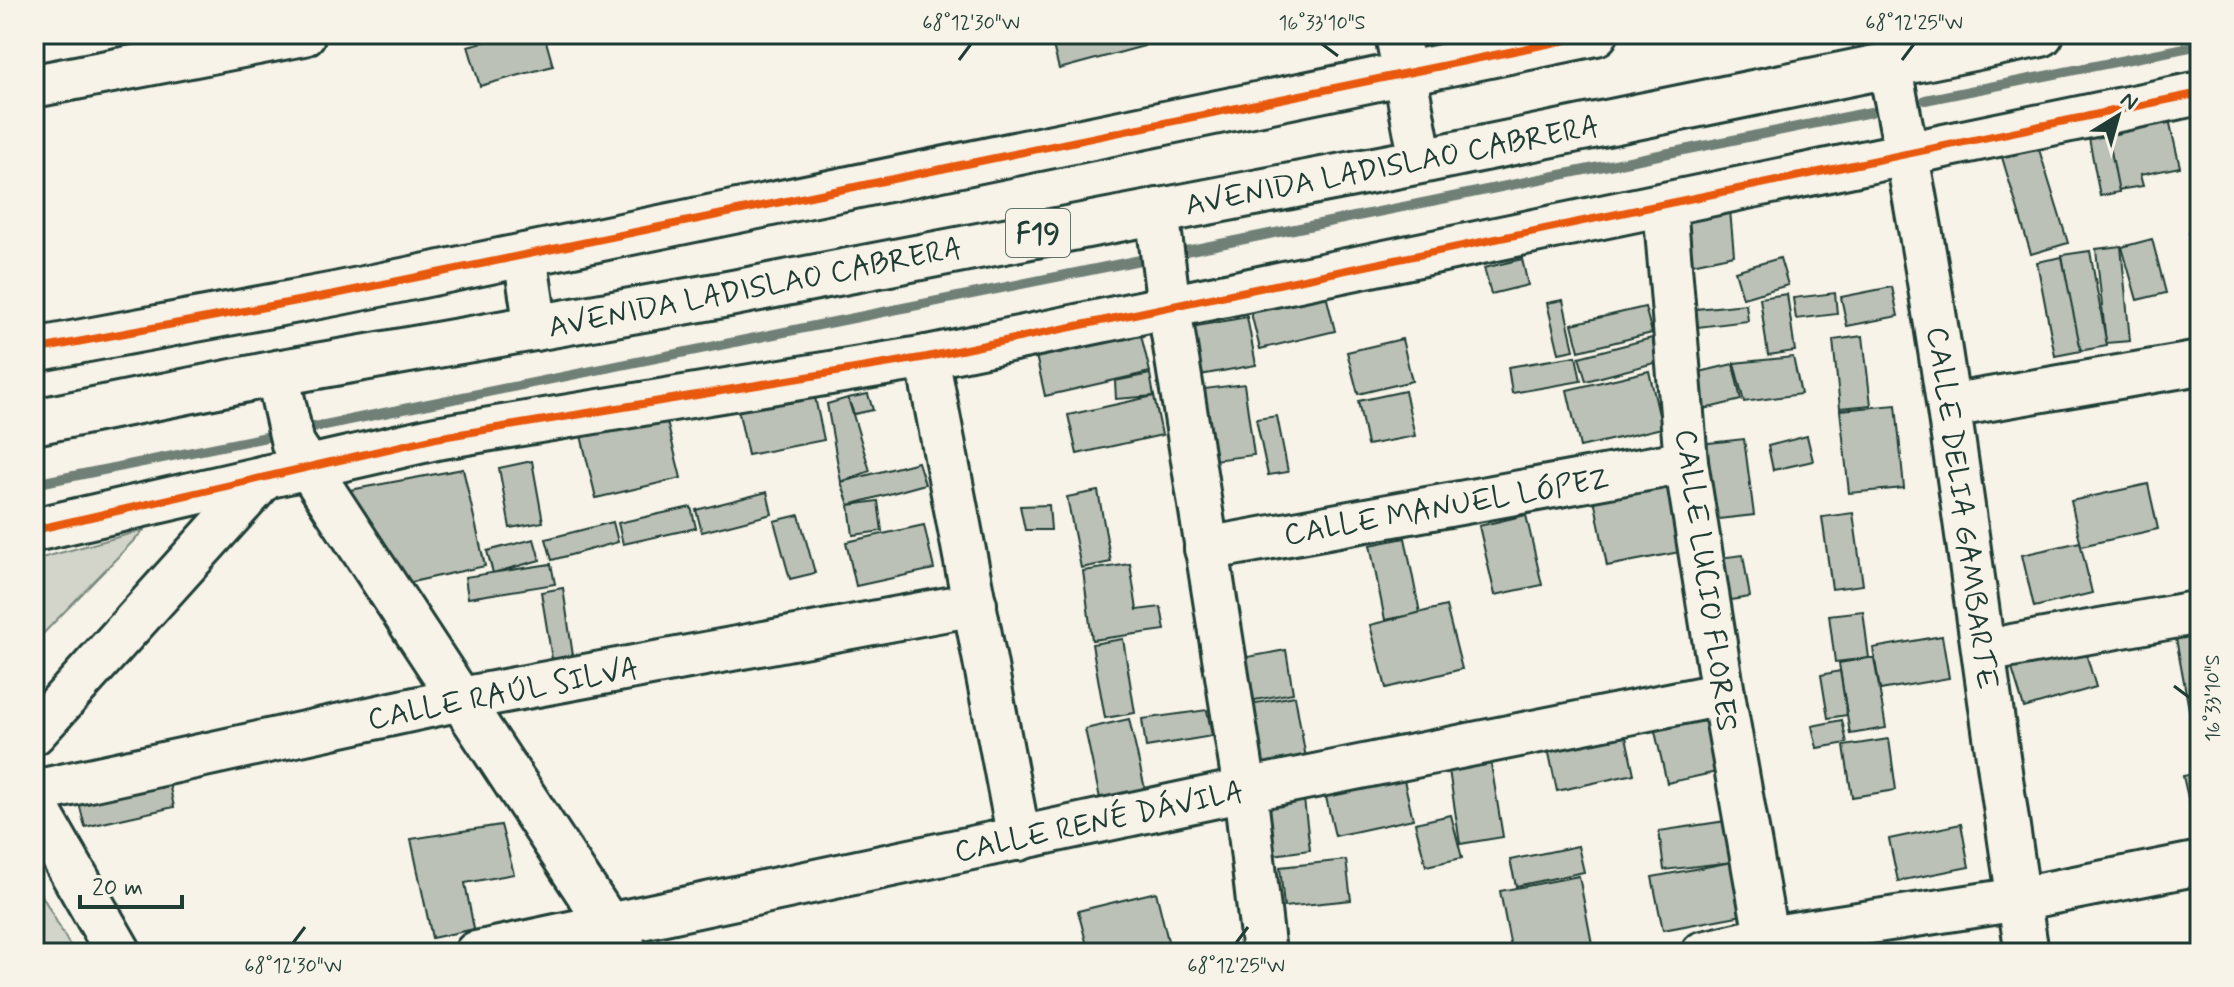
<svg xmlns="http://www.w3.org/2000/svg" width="2234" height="987" font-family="Mynerve,sans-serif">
	<rect width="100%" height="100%" fill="#f7f3e8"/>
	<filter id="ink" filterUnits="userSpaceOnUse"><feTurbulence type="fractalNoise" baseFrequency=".0125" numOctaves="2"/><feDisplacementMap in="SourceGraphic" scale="16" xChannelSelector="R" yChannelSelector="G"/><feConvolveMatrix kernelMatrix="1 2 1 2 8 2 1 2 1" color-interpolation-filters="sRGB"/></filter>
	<g filter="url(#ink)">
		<g fill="#d3d5ca" stroke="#79897f" stroke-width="2">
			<path d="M144,530l-110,113v-83z"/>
			<path d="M34,881l40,72h-40z"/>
		</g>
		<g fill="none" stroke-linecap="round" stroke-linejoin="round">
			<g stroke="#6f8077" stroke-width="10">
				<path d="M1925,100l275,-55"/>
				<path d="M1171,254l700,-142"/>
				<path d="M300,430l855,-173"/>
				<path d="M34,484l247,-50"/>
			</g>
		</g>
		<g fill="#bbc1b6" stroke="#1f3d34" stroke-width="2">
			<path d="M513,34h31l9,32 -73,20 -12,-40z"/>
			<path d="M1050,34h91l3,12 -85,23z"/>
			<path d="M2168,115l12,52 -40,8 3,11 -26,4 -11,-62z"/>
			<path d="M2107,130l12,62 -19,4 -12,-63z"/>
			<path d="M2037,143l31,100 -37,11 -30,-100z"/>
			<path d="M1730,210l4,45 -56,12 -5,-45z"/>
			<path d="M2200,230v28l-5,1 -6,-26z"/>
			<path d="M2152,239l14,54 -29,7 -15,-53z"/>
			<path d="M2121,246l9,95 -24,2 -10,-94z"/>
			<path d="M2090,251l17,95 -28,5 -17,-96z"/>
			<path d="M2062,257l19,94 -26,5 -18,-94z"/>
			<path d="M1780,258l8,27 -45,13 -8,-27z"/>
			<path d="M1522,259l6,26 -37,9 -7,-26z"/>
			<path d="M1892,287l6,29 -51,10 -6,-29z"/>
			<path d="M1325,291l10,40 -75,18 -10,-40z"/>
			<path d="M1835,293l2,21 -41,5 -3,-21z"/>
			<path d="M1787,294l8,57 -27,4 -8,-57z"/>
			<path d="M1563,300l11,50 -15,3 -12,-50z"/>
			<path d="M1746,304l2,17 -50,6 -2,-18z"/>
			<path d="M1645,307l7,26 -73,18 -7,-27z"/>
			<path d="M1247,317l9,48 -56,10 -9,-48z"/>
			<path d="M1137,319l13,53 -105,24 -12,-54z"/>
			<path d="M1863,336l8,69 -31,3 -7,-68z"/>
			<path d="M1652,338l6,24 -72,19 -7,-24z"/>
			<path d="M1402,339l10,42 -54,13 -11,-42z"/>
			<path d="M1576,356l5,25 -69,12 -4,-26z"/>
			<path d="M1793,357l8,37 -57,8 -10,-39z"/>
			<path d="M1733,364l8,36 -45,11 -9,-36z"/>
			<path d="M1649,371l13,57 -82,19 -13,-57z"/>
			<path d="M1150,374l4,22 -38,3 -1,-18z"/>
			<path d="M1244,384l10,71 -40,5 -10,-71z"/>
			<path d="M813,388l11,52 -76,15 -11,-51z"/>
			<path d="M1405,391l10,45 -48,9 -9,-44z"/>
			<path d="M868,394l5,16 -19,4 -6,-16z"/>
			<path d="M1154,396l8,39 -85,19 -9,-39z"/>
			<path d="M848,398l22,73 -29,11 -14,-78z"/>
			<path d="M662,402l19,76 -85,20 -18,-75z"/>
			<path d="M1896,405l8,83 -55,5 -9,-83z"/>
			<path d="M1277,416l11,56 -20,3 -12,-56z"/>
			<path d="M1807,436l6,25 -40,9 -5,-24z"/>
			<path d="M1744,439l10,76 -44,5 -10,-76z"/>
			<path d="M532,461l11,61 -33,6 -11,-60z"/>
			<path d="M918,462l7,22 -76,21 -8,-23z"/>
			<path d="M463,469l22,97 -78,17 -57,-93z"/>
			<path d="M1680,476l15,73 -88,17 -14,-73z"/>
			<path d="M2148,484l10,45 -77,17 -10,-45z"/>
			<path d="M1098,491l13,71 -30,6 -14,-71z"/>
			<path d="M767,492l5,22 -70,18 -6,-22z"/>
			<path d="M878,501l4,30 -29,4 -4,-30z"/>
			<path d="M1049,505l2,25h-26l-5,-24z"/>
			<path d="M691,507l5,21 -73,16 -5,-21z"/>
			<path d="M1853,513l10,72 -31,4 -10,-72z"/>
			<path d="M799,515l16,58 -25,6 -16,-58z"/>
			<path d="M1526,515l16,70 -47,10 -16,-69z"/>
			<path d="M613,522l5,20 -66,18 -6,-21z"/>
			<path d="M924,525l10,44 -78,17 -10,-44z"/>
			<path d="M1405,538l15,75 -35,7 -15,-75z"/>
			<path d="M534,539l6,21 -47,13 -6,-22z"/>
			<path d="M2080,542l12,51 -58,14 -12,-52z"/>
			<path d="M1743,555l7,42 -26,4 -6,-43z"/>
			<path d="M551,564l4,20 -87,14 -3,-21z"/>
			<path d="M1130,564l7,46 24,-3 4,23 -73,10 -9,-69z"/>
			<path d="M563,588l10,68 -21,3 -11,-67z"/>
			<path d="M1446,606l16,63 -76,19 -16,-63z"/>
			<path d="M1863,611l6,47 -34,4 -6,-47z"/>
			<path d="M2199,628l1,101 -7,2 -18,-98z"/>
			<path d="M1942,636l7,42 -69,12 -7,-42z"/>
			<path d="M2081,637l15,50 -72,21 -15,-49z"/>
			<path d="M1123,639l12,74 -30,5 -13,-74z"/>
			<path d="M1286,650l7,43 -55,10 -7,-43z"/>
			<path d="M1869,658h5l12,70 -36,6 -11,-71z"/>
			<path d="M1840,671l7,44 -19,3 -7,-43z"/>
			<path d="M1295,696l11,62 -50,9 -11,-62z"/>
			<path d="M1207,710l5,26 -66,11 -4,-28z"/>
			<path d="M1707,711l14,60 -54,12 -14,-60z"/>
			<path d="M1129,719l17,74 -45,10 -16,-74z"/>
			<path d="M1842,720l5,23 -30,5 -5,-22z"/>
			<path d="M1623,723l11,51 -77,17 -11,-52z"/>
			<path d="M1889,739l7,51 -44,7 -8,-51z"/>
			<path d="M1400,763l13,56 -78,17 -13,-56z"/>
			<path d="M1491,764l12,73 -43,7 -11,-74z"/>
			<path d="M166,768l8,39 -89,20 -9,-36z"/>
			<path d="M2200,773v58l-4,1 -13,-56z"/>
			<path d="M1303,791l7,59 -45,6 -7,-60z"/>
			<path d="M1451,815l11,43 -36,8 -11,-43z"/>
			<path d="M1726,821l6,41 -68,8 -5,-39z"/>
			<path d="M1961,824l8,43 -71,14 -9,-42z"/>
			<path d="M501,825l13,49 -49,9 9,46 -42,9 -21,-99z"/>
			<path d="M1578,846l6,26 -68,14 -6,-26z"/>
			<path d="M1346,860l5,40 -67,7 -4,-40z"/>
			<path d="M1732,862l11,53 -80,15 -11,-53z"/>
			<path d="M1579,876l13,68 -48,9h-32l-12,-62z"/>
			<path d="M1156,892l15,61h-82l-11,-42z"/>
		</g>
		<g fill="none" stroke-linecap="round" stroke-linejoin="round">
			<defs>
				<g id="minor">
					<path d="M1397,34l24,127"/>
					<path d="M1889,65c61,293 91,592 138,888"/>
					<path d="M34,86l270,-52"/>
					<path d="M1665,205l21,257 37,232 46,259"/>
					<path d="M1157,210l12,98 76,482 19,163"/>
					<path d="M525,255l11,74"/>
					<path d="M34,350l301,-56 1261,-260"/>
					<path d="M927,357l92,482"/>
					<path d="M277,373l16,71 334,509"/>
					<path d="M1949,406l251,-43"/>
					<path d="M34,530l402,-92 491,-81 1273,-264"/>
					<path d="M1206,549l480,-87"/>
					<path d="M1984,651l216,-39"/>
					<path d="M34,733l231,-256"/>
					<path d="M34,792l427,-93 514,-95"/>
					<path d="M476,953l769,-163 478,-96"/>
					<path d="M1703,953l64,-15 252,-39 181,-36"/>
				</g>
				<path id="major" d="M34,805l85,148"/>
				<path id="highway" d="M34,422l243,-49 451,-79 693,-133 620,-127"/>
			</defs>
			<use href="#minor" stroke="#1f3d34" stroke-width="48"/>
			<use href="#major" stroke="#1f3d34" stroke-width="50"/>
			<use href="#highway" stroke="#1f3d34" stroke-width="50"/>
			<use href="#minor" stroke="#f7f3e8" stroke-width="42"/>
			<use href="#major" stroke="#f7f3e8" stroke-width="44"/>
			<use href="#highway" stroke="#f7f3e8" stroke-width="44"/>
			<defs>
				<g id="cycleway">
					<path d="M34,350l301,-56 1261,-260"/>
					<path d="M34,530l402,-92 491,-81 1273,-264"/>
				</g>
			</defs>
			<use href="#cycleway" stroke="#f7f3e8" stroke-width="13"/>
			<use href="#cycleway" stroke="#e8590c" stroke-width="8"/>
		</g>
	</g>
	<path fill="none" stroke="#1f3d34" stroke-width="3" d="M1322,44l16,12M959,60l12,-16M1902,60l12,-16M2174,686l16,12M293,943l12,-16M1236,943l12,-16"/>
	<g text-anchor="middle" stroke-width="8" stroke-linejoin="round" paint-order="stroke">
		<rect fill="#f7f3e8" stroke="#60746a" stroke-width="2" x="1006" y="209" width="64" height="48" rx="6"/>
		<g font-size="28" font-weight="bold" fill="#1f3d34">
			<text x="1038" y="243">F19</text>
		</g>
		<g font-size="30" fill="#1f3d34" stroke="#f7f3e8">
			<text transform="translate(1392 165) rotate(-11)" y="10">AVENIDA LADISLAO CABRERA</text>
			<text transform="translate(755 287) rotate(-11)" y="10">AVENIDA LADISLAO CABRERA</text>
			<text transform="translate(1446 506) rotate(-10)" y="10">CALLE MANUEL LÓPEZ</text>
			<text transform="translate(1963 508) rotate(82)" y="10">CALLE DELIA GAMBARTE</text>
			<text transform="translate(1707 580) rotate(82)" y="10">CALLE LUCIO FLORES</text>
			<text transform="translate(503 693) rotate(-11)" y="10">CALLE RAÚL SILVA</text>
			<text transform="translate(1099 821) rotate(-12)" y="10">CALLE RENÉ DÁVILA</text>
		</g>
	</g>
	<rect width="2234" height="987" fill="none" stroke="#f7f3e8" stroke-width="88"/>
	<g transform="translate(2118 116) rotate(37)" stroke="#f7f3e8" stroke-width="6" paint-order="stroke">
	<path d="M0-6L14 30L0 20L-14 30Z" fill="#1f3d34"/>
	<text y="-12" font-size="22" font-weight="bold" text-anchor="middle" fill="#1f3d34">N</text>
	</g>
	<path d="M80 895v12h102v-12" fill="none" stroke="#1f3d34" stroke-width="4"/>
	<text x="92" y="895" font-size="24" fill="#1f3d34" stroke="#f7f3e8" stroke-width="6" paint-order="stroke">20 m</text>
	<rect x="44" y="44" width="2146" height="899" fill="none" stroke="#1f3d34" stroke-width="3"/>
	<g font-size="20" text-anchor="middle" fill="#1f3d34">
		<text x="971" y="29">68°12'30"W</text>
		<text x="1322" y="29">16°33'10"S</text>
		<text x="1914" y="29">68°12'25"W</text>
		<text transform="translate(2212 698) rotate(-90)" y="7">16°33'10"S</text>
		<text x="293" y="972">68°12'30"W</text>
		<text x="1236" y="972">68°12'25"W</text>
	</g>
</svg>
